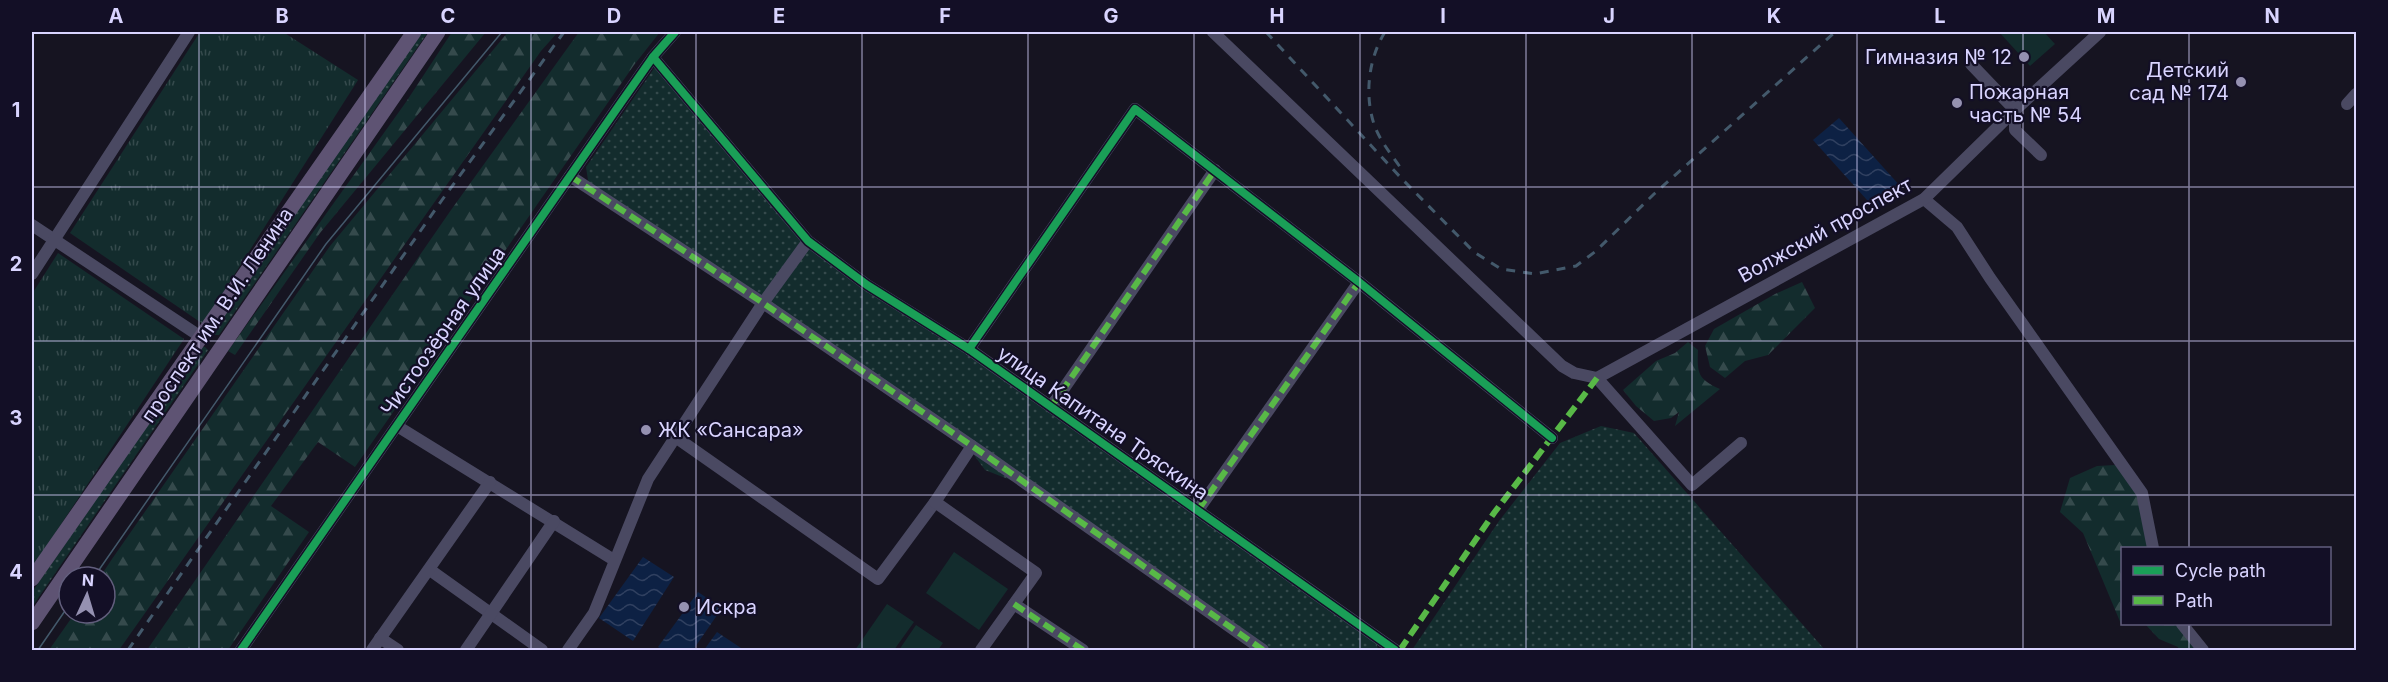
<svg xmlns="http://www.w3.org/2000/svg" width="2388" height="682" font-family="Inter,sans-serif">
	<defs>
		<pattern id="grass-dots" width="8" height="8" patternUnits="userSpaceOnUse" patternTransform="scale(1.5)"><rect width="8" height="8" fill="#132c2d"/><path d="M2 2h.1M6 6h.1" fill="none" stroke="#354a4c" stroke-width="1.8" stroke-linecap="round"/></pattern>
		<pattern id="forest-firs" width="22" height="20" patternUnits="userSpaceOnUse" patternTransform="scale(1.5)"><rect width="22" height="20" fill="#132c2d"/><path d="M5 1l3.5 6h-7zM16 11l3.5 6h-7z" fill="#354a4c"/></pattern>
		<pattern id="park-tufts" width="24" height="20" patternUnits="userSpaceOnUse" patternTransform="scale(1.5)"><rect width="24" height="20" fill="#132c2d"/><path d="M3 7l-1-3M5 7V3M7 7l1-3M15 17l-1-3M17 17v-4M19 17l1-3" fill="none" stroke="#354a4c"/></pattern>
		<pattern id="water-waves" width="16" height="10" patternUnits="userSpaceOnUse" patternTransform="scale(1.5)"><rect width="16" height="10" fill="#0d2144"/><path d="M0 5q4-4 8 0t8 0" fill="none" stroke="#304060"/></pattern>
	</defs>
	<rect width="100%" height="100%" fill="#161421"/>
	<g fill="url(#grass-dots)">
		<path d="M418,32h10l-209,303h-6l-2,-3z"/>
		<path d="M655,67l152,177 161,107 408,289 2,10h-110l-230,-159 -53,-21 -14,-19 -382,-264 -3,-20z"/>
		<path d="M201,347h4l3,3 -176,257v-15z"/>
		<path d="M1601,426l33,7 191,217h-413l87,-129 61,-78z"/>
	</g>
	<g fill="url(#forest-firs)">
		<path d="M452,32h34l-166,201 -85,122 -7,-4 178,-249z"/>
		<path d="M508,32h50l-17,19 -422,599h-70l26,-37h30v-36h-5l12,-18 218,-313z"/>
		<path d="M579,32h81l-26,33 -279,402 -37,-25 -47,64 38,26 -81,118h-81l304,-440z"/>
		<path d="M1802,282l13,26 -47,47 -23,6 -20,17 -15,-11 -5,-21 9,-17 61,-35z"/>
		<path d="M1688,342l10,8c-1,24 0,29 22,39l-45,37 4,-14 -8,6 -17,3 -18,-15 -13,-16 33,-29 19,-8z"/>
		<path d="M2115,465l23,29 11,54h-27v74l-1,2 -38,-91 -23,-21 10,-34 27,-12z"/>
		<path d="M2145,624h33l19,26h-18l-1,-3 -19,-8z"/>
	</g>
	<g fill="url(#park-tufts)">
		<path d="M200,32h83l75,48 -155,244 -133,-91z"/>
		<path d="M58,253l126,86 -152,229v-274z"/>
	</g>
	<g fill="#132c2d">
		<path d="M1999,32h45l11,12 -25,22z"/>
		<path d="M954,552l54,37 -29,41 -53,-37z"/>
		<path d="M887,604l27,18 -20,28h-39z"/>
		<path d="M916,625l27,18 -5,7h-39z"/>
	</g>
	<g fill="url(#water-waves)">
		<path d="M1839,118l62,69 -25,23 -63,-70z"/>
		<path d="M643,557l31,20 -41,64 -34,-23z"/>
		<path d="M698,592l24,16 -29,42h-30l-5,-3z"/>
		<path d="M717,632l27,18h-40z"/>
	</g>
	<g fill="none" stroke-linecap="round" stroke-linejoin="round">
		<g stroke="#4a4962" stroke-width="12">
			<path d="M1213,32l349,334 12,7 23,5 95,107 49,-42"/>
			<path d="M653,57l155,184 59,44 102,64 426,301"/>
			<path d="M1971,64l44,46v20l26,25"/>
			<path d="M2347,104l9,-10"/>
			<path d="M570,176l193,127 228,156 272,191"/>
			<path d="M1924,199l33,28 33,51 152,215 11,55"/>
			<path d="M32,225l169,112"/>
			<path d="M32,274l157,-242"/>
			<path d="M969,349l166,-240 224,173 193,156"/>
			<path d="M1597,378l327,-179 91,-89 85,-78"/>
			<path d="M1051,407l164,-237"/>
			<path d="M397,426l217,134"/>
			<path d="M674,436l204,143 57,-77 37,-56"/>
			<path d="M935,502l101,71 -55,77"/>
			<path d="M1198,510l161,-228"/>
			<path d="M430,570l112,80"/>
			<path d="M1014,604l69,46"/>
			<path d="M2182,624l21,26"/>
			<path d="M380,638l18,12"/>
			<path d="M241,650l379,-546 33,-47 22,-25"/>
			<path d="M372,650l118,-168"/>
			<path d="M466,650l88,-129"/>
			<path d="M568,650l26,-37 54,-134 115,-176 45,-62"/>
		</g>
		<g stroke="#5e5373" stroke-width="15">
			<path d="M32,579l382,-547"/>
			<path d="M32,623l406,-591"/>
		</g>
		<g stroke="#43596b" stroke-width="1.5">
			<path d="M94,577l232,-333 176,-212"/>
			<path d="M38,650l31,-45"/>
		</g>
		<g stroke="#43596b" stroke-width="3" stroke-dasharray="9 8" stroke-linecap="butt">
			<path d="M1266,32l136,147 72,73 27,17 34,5 41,-8 20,-15 58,-57 181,-162"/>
			<path d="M1385,32c-17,27 -21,65 -10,95 6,15 16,27 25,40"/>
			<path d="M128,650l314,-450 122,-168"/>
		</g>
		<g stroke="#58b947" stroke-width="6" stroke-dasharray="12 6" stroke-linecap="butt">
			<path d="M570,176l193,127 228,156 272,191"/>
			<path d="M1051,407l164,-237"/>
			<path d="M1198,510l161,-228"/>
			<path d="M1014,604l69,46"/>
			<path d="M1400,650l94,-137 103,-135"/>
		</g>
		<defs>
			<g id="cycleway">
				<path d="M653,57l155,184 59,44 102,64 426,301"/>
				<path d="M969,349l166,-240 224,173 193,156"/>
				<path d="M241,650l379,-546 33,-47 22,-25"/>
			</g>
		</defs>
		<use href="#cycleway" stroke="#130f26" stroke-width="11"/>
		<use href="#cycleway" stroke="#1a9f57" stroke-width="8"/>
	</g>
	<path fill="none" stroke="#d9d4ff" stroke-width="1.5" stroke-opacity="0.55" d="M199,32v618M365,32v618M531,32v618M696,32v618M862,32v618M1028,32v618M1194,32v618M1360,32v618M1526,32v618M1692,32v618M1857,32v618M2023,32v618M2189,32v516M32,187h2324M32,341h2324M32,495h2324M2189,624v26"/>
	<g fill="#9591b1" stroke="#130f26" stroke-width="2">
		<circle cx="2024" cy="57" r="6"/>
		<circle cx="2241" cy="82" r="6"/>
		<circle cx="1957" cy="103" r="6"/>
		<circle cx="646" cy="430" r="6"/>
		<circle cx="684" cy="607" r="6"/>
	</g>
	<g text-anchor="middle" stroke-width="4.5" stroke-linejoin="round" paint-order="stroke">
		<g font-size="20" fill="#d9d4ff" stroke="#130f26" text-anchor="start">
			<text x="2012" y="64" text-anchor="end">Гимназия № 12</text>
			<text x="2229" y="77" text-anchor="end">Детский<tspan x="2229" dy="23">сад № 174</tspan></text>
			<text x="1969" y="99">Пожарная<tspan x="1969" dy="23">часть № 54</tspan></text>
			<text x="658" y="437">ЖК «Сансара»</text>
			<text x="696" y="614">Искра</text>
		</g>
		<g font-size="20" fill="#d9d4ff" stroke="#130f26">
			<text transform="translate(1825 230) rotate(-29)" y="7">Волжский проспект</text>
			<text transform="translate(217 315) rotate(-56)" y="7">проспект им. В.И. Ленина</text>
			<text transform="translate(443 331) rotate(-55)" y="7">Чистоозёрная улица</text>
			<text transform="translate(1103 423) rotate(35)" y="7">улица Капитана Тряскина</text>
		</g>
	</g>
	<rect width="2388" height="682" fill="none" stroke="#130f26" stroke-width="66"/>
	<rect x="2121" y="547" width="210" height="78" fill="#130f26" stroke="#625e7d" stroke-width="1.5"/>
	<rect x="2133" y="566" width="30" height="9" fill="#1a9f57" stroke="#625e7d" stroke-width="1.5"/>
	<text x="2175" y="577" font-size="18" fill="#d9d4ff">Cycle path</text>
	<rect x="2133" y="596" width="30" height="9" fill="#58b947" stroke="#625e7d" stroke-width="1.5"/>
	<text x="2175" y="607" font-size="18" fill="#d9d4ff">Path</text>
	<g transform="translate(87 595) rotate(4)"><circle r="28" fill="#130f26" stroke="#625e7d" stroke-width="1.5"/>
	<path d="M0-4.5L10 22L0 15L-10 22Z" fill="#9591b1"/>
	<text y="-9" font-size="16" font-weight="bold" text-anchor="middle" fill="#d9d4ff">N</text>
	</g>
	<rect x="33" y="33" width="2322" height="616" fill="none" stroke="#d9d4ff" stroke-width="2"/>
	<g font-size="20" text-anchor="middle" font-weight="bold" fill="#d9d4ff">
		<text x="116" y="23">A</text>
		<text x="282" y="23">B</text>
		<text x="448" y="23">C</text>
		<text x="614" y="23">D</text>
		<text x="779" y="23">E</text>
		<text x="945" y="23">F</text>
		<text x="1111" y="23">G</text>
		<text x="1277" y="23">H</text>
		<text x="1443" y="23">I</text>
		<text x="1609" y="23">J</text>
		<text x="1774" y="23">K</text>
		<text x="1940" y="23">L</text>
		<text x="2106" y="23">M</text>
		<text x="2272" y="23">N</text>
		<text x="16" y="117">1</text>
		<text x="16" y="271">2</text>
		<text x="16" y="425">3</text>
		<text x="16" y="579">4</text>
	</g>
</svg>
